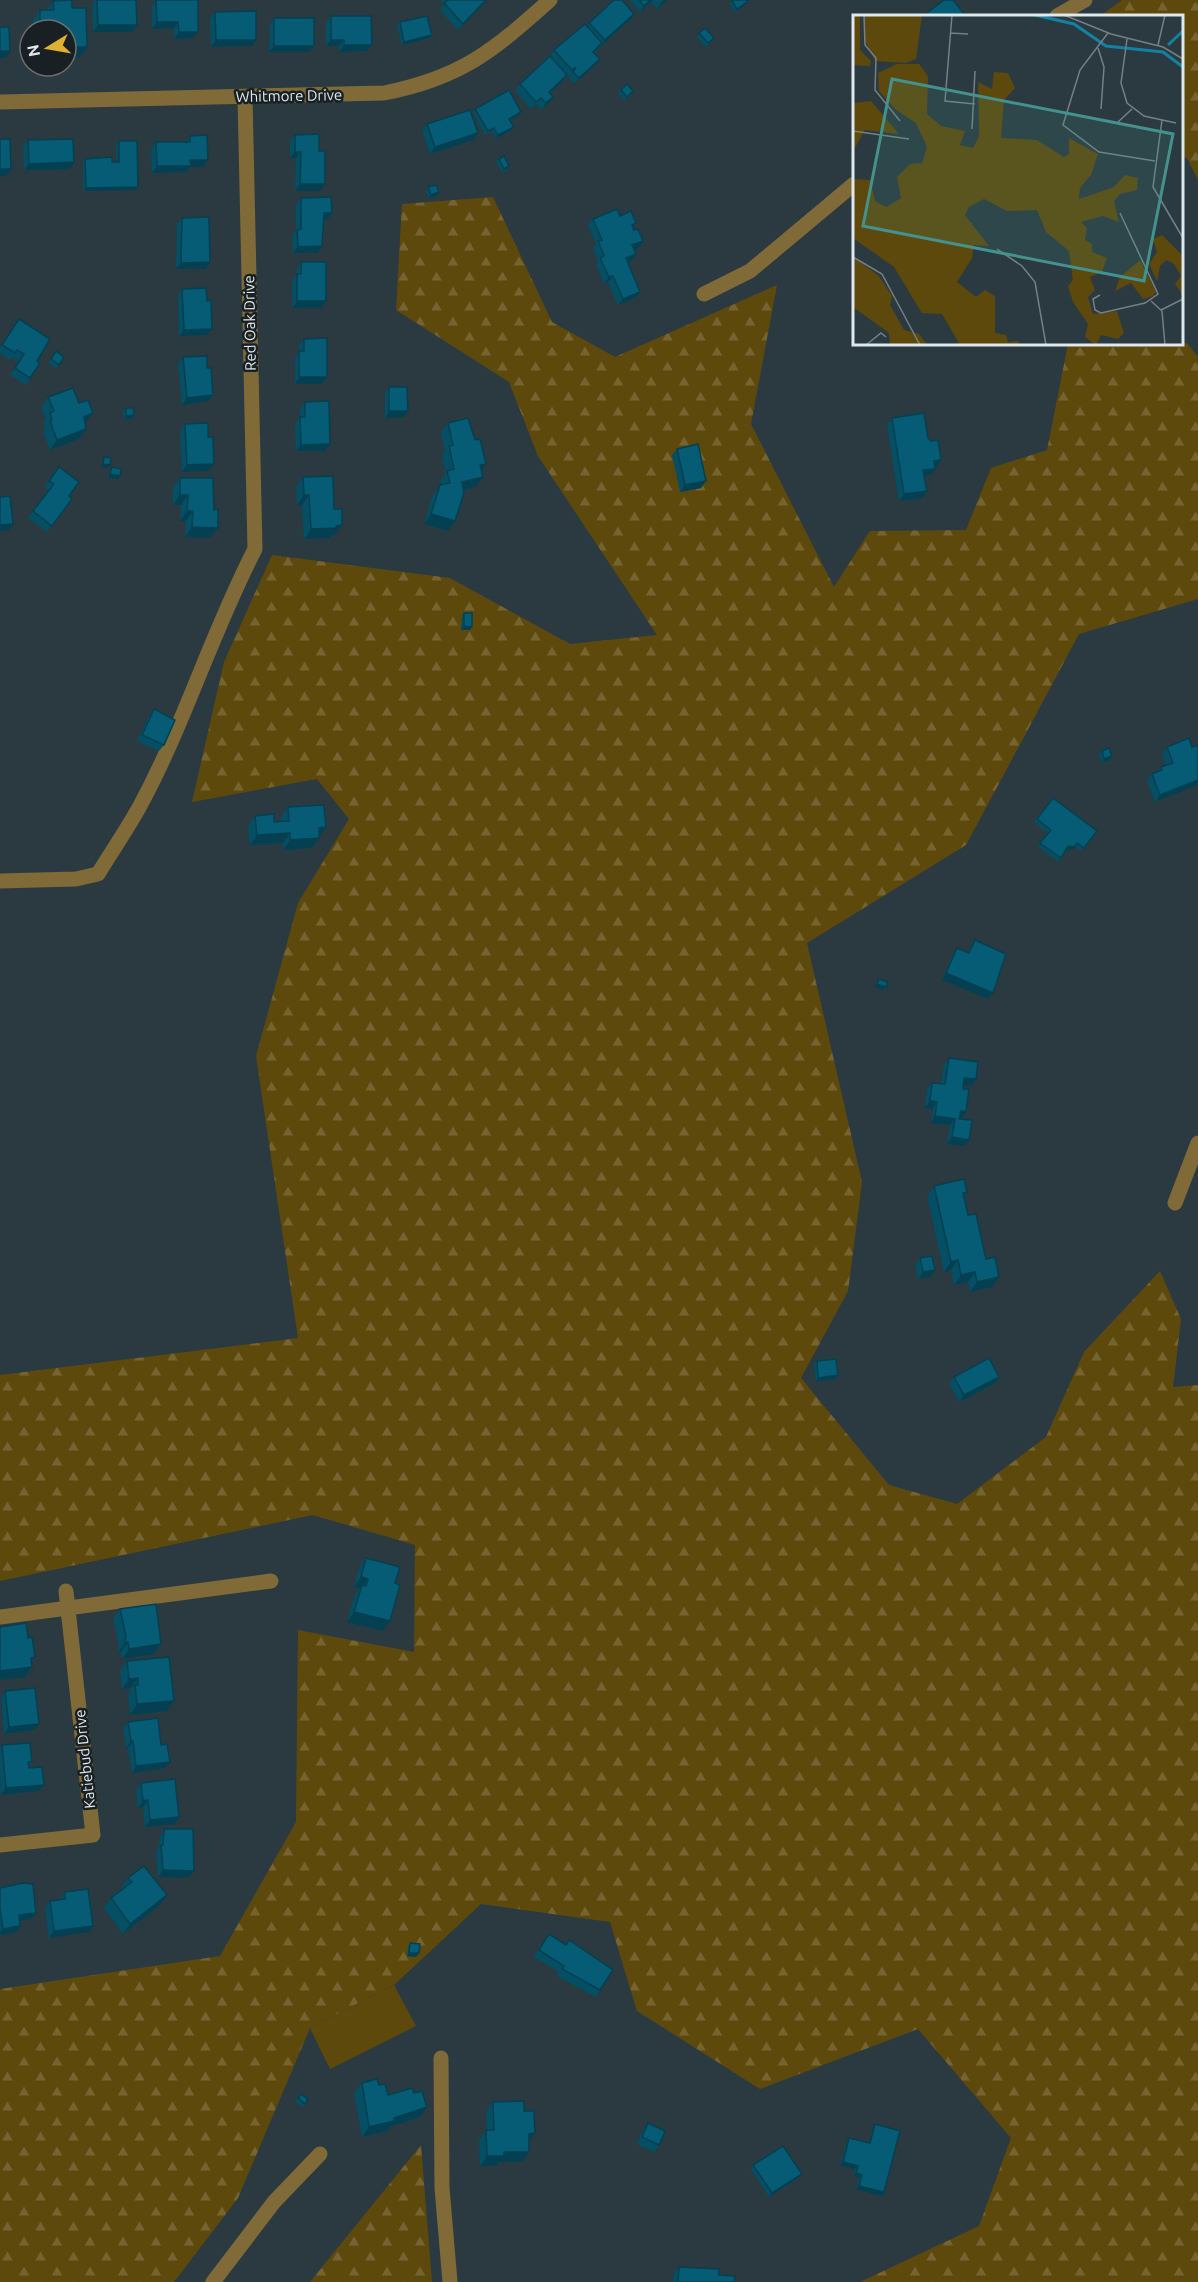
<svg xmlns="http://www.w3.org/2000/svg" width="1198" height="2282" font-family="Ubuntu,sans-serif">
	<defs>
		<pattern id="forest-firs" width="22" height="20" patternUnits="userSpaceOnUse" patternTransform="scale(1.5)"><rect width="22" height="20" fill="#5e490c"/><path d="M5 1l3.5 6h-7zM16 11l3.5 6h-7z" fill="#756330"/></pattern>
	</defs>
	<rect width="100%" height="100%" fill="#2b3a40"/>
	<g fill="url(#forest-firs)">
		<path d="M1122,0h76v180l-10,-20 -6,-6v-138h-82z"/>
		<path d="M493,197l59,125 63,35 162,-72 -26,139 83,163 36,-56 96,-1 25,-62 56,-18 21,-106 119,-1 11,14v242l-119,35 -113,211 -159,98 55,239 -14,109 -47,87 88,107 68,19 89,-67 38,-85 76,-81 21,48 -8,68 25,-2v897h-338l119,-56 32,-88 -93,-109 -158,60 -123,-78 -27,-89 -129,-18 -87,81 -84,43 -72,170 -64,84h-174v-293l220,-33 76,-134 2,-192 116,22 1,-107 -102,-30 -313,66v-206l298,-37 -42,-282 42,-153 51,-84 -32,-40 -125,23 32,-140 48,-107 178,23 120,66 87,-9 -119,-179 -29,-74 -113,-72 6,-106z"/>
		<path d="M421,2145l11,137h-122z"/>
	</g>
	<path fill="#5e490c" d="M394,1985l22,41 -86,43 -20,-41z"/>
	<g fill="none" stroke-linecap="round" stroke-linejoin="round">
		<g stroke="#7f6a38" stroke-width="15">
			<path d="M1057,16l28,-16"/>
			<path d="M0,102l384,-9c77,-15 109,-42 166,-93"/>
			<path d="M704,294l46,-23 104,-87"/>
			<path d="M0,881l76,-2 22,-5c14,-23 30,-46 43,-70 44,-82 71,-172 114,-255l-10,-452"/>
			<path d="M1175,1203l23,-60"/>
			<path d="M0,1617l271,-36"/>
			<path d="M0,1845l93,-10 -27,-244"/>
			<path d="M441,2058l1,130 8,94"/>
			<path d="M213,2282l61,-80 46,-48"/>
		</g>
	</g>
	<g fill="#044f64">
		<path d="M95,0h41l1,25 -5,7h-39l-1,-27z"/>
		<path d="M156,0h42l-5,38 -19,1v-11l-22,1v-23z"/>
		<path d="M442,0h45l-29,30 -18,-20 4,-6 -3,-3z"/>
		<path d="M629,0h38l-10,9 -6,-7 -11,10z"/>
		<path d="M53,1l19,7 15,39 -7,10h-14v-27h-33v-10l7,-10h7z"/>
		<path d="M732,1h16l-2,3 -11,8 -6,-8z"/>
		<path d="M215,12l37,34 -41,1 -1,-28z"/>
		<path d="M331,16l36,35 -28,1v-6h-13v-23z"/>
		<path d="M274,18l35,34h-40l1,-27z"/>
		<path d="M632,18l-30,26 -7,9v12l-21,19 -5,-6 2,-4 -4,3 -1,-1 -4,6 -12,11 -1,10 -7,7 -6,-6 -5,5 -16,-18 5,-7 30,-28 4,-6 33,-24 2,-3z"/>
		<path d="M400,22l32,13 -3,3 -27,7 -5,-20z"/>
		<path d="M699,33l15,5 -8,9 -9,-10z"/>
		<path d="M621,90l10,5 -7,5 -6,-7z"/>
		<path d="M475,109l46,3 -2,3 -9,5 4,7 -3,3 -15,9 -4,-8 -7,4 -12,-23z"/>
		<path d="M427,124l51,9 -5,7 -43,14 -8,-23z"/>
		<path d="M295,135l25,56h-25l1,-33h-6v-17z"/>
		<path d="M190,136l13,31h-13l-4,5 -34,1 -1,-24 5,-7h30z"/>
		<path d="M28,140l42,29 -46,1 -1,-23z"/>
		<path d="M119,141l19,46 -2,3 -53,1v-29l2,-3 32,3 -1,-17z"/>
		<path d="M499,159l8,11 -5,2 -6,-10z"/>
		<path d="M428,187l11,5 -3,4 -7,2 -3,-7z"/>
		<path d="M301,198l26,22h-3l-7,33h-24l-1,-17 4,-5v-27z"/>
		<path d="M620,216l16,7 -3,4 10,14 -5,7 -4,1 2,5 -5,7 -3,1 12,30 -5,6 -17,7 -10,-23 -4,2 -8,-20 2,-3 -5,-13 3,-4 -8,-19 5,-6z"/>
		<path d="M182,218l28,44 -5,7h-29l1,-45z"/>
		<path d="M301,262l20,46h-29v-27l5,-7v-5z"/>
		<path d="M182,289l25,46 -28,1 -1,-41z"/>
		<path d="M14,326l23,35 -7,17 -4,7 -16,-10 9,-14 -7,-4 -2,3 -10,-7v-5z"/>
		<path d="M304,339l23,38 -5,7h-27v-26l4,-6v-7z"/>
		<path d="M56,351l8,6 -8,11 -8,-5z"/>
		<path d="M183,357l30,38 -5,6 -26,4 -4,-41z"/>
		<path d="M389,387l14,31h-18v-25z"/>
		<path d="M48,397l31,6 14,10 -8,11 -6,15 -29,11 -7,-19 2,-3 -2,-5 3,-4 -5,-11z"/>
		<path d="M305,402l20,49h-29l-1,-27 5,-7v-8z"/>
		<path d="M126,408l8,7 -2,4h-8l-1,-8z"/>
		<path d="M892,418l36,20 8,29h-1l-5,8 -6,1 3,15 -5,7 -23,3 -12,-76z"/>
		<path d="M448,423l33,48 -6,16 -11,3 -16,41 -24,-7 9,-29 8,-10 -1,-4 6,-8 -4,-17 3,-5 -4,-18z"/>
		<path d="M185,424l24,47 -27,1 -2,-41z"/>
		<path d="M677,449l24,39 -21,4 -8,-37z"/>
		<path d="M59,467l10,30 3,2 -25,33 -19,-14 21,-27 -5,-4z"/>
		<path d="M303,477l31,32 8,16 -7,10 -4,1 -2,2 -25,1 -2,-34h-5l-1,-18z"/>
		<path d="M180,478l34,32 4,18 -8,10 -25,-1 1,-16h-6l1,-16h-8v-17z"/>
		<path d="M464,613l6,17h-9l1,-14z"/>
		<path d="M154,709l10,36 -5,6 -22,-10 12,-25z"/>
		<path d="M1198,745v40l-43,17 -8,-21 5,-7 6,-2 3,-5 5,-2 -4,-11 5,-7h25z"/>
		<path d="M1102,751l10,5 -2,4 -8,3 -3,-9z"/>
		<path d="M1053,798l44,33 -16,20 -7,-5 -3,4h-5l-8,12 -20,-16 10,-13 -14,-11z"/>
		<path d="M288,807l38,20 -14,21 -29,2v-7l-33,2 -2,-19 7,-10 19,6 7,-1v-4z"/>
		<path d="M975,940l13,59 -46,-19 11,-26 4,-6 11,4z"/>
		<path d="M949,1058l27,21 -5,7 -8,-1 -2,34 3,27 -17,-2 3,-19 -19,-2 2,-14 -8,-1 2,-19 5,-6 9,1 3,-19z"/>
		<path d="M934,1186l33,6 -4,4 5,19 24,72 -22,5 -2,-10 -14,3 -3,-15 -7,2 -17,-76z"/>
		<path d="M920,1258l15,12 -5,7 -12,2 -3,-14z"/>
		<path d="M817,1361l21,14 -3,4 -19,2 -2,-17z"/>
		<path d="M954,1377h45l-5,7 -35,18 -10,-19z"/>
		<path d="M366,1558l29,25 -12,48 -36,-9 8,-27 5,-7 -6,-1 5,-19z"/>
		<path d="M120,1609l41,35 -7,10 -32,5 -1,-7 -3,1 1,-7 -6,-27z"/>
		<path d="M127,1661l40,50 -37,4 -2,-20 3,-4v-3l-9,1 -2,-18z"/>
		<path d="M5,1691l34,33 -5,6 -30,4 -3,-36z"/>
		<path d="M128,1722l33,23 4,23 -33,5 -4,-25h-2l-3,-19z"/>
		<path d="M2,1745l30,17 -4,5 11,24 -38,4 -1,-14v-32z"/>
		<path d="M141,1783l38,34 -4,7 -30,3 -2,-20 -5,1 -2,-18z"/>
		<path d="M164,1829l25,49 -31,-1 -2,-25 3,-4 1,-12z"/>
		<path d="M128,1878l32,27 -37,29 -19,-26 7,-10 11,-9 -1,-1z"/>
		<path d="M0,1888l31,31 -12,2 1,5 -5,7 -15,2z"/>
		<path d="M65,1892l28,34 -4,6 -40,6 -4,-30 5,-7 10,-2z"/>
		<path d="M544,1941l22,4 47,25 -17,27 -39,-21 2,-4 -25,-15z"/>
		<path d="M410,1943l9,10 -3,4 -9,-1 1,-9z"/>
		<path d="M362,2083l17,2 9,10 26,-2 6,24 -30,10 -3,4 -25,6 -8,-44z"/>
		<path d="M301,2094l7,5 -6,8 -7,-5z"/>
		<path d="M493,2102l31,9 11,22 -6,8 -7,21h-23l-2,4h-17l-1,-26 8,-10 -1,-18z"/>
		<path d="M648,2123l11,22 -5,7 -17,-8 6,-14z"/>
		<path d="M875,2124l7,72 -26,-7 3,-11 -6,-2 2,-7 -15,-4 7,-24 2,-3 20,5 4,-15z"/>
		<path d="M753,2165l46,12 -30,20 -18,-28z"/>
		<path d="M679,2267l40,8 15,7h-61l1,-9z"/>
	</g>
	<g fill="#044051">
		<path d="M486,0h1l-29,30 5,-6z"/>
		<path d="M651,0h2l-13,12 4,-6z"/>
		<path d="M664,0h3l-10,9 5,-7z"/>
		<path d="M748,1l-2,3 -11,8 2,-3z"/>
		<path d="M634,14l-2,4 -29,26 2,-4z"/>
		<path d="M157,22h21l-4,6 -22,1z"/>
		<path d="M98,25h39l-5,7h-39z"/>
		<path d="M179,32h19l-5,6 -19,1z"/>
		<path d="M432,35l-3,3 -27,7 2,-3z"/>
		<path d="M216,40h40l-4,6 -41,1z"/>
		<path d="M331,40h13l-5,6h-13z"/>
		<path d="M344,45h28l-5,6 -28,1z"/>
		<path d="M274,46h40l-5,6h-40z"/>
		<path d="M68,47h19l-7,10h-14v-7z"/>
		<path d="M0,51h10l-4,7h-6z"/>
		<path d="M600,59l-5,6 -21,19 5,-6z"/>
		<path d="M567,75l-5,7 -18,16 5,-6z"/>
		<path d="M553,97l-4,6 -7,7 4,-7z"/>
		<path d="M521,112l-2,3 -12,7 2,-3z"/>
		<path d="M514,127l-3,3 -15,9 2,-4z"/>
		<path d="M478,133l-5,7 -43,14 5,-7z"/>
		<path d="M295,152h6l-5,6h-6z"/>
		<path d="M190,160h18l-5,7h-13l-4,5 -34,1 5,-7z"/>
		<path d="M74,162l-4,7 -46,1 5,-6z"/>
		<path d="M0,169h11l-5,7h-6z"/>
		<path d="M300,184h25l-5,7h-25z"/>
		<path d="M138,187l-2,3 -53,1 3,-3z"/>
		<path d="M439,192l-3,4 -7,2 2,-3z"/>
		<path d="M324,213h8l-5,7h-8z"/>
		<path d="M643,241l-5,7 -11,4 5,-7z"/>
		<path d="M322,246l-5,7h-24l5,-6z"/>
		<path d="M636,254l-5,7 -9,4 4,-7z"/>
		<path d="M210,262l-5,7h-29l5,-6z"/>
		<path d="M613,276l-5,6 -4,2 5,-7z"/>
		<path d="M640,292l-5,6 -17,7 5,-6z"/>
		<path d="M297,301h29l-5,7h-29z"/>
		<path d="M212,329l-5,6 -28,1 5,-6z"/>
		<path d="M299,377h28l-5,7h-27z"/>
		<path d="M213,395l-5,6 -26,4 5,-7z"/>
		<path d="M389,411h19l-5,7h-18z"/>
		<path d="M93,413l-7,10 -9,4 7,-10z"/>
		<path d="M134,415l-2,4h-8l2,-3z"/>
		<path d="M86,429l-7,10 -29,11 7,-10z"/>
		<path d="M330,444l-5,7h-29l5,-6z"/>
		<path d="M941,460l-5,7 -7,1 5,-7z"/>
		<path d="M103,464l7,1 -3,3 -6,-1z"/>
		<path d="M214,464l-5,7 -27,1 5,-7z"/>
		<path d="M486,464l-7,10 1,-9z"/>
		<path d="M935,469l-5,6 -11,2 4,-7z"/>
		<path d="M110,474l10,2 -2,3 -10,-1z"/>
		<path d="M483,477l-8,10 -20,5 7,-10z"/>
		<path d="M706,481l-5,7 -21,4 5,-7z"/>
		<path d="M927,491l-5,7 -23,3 5,-7z"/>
		<path d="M180,495h8l-7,10h-8z"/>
		<path d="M304,495h5l-7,10h-5z"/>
		<path d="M187,511h6l-7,10h-6z"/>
		<path d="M431,514l24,7 -7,10 -24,-7z"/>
		<path d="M13,524l-5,7h-8v-6z"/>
		<path d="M342,525l-7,10 -4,1 -2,2 -25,1 7,-10z"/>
		<path d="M192,527l26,1 -8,10 -25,-1z"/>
		<path d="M464,626l8,1 -2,3h-9z"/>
		<path d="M1112,756l-2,4 -8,3 2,-4z"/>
		<path d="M1198,780v5l-43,17 5,-7z"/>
		<path d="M326,827l-7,10v-9z"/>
		<path d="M290,833l-7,10 -33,2 7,-10z"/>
		<path d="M319,838l-7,10 -29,2 7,-10z"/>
		<path d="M1068,846l6,1 -3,3 -5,-1z"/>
		<path d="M946,973l47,20 -5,6 -46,-19z"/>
		<path d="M877,984l9,3 -3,3 -8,-3z"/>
		<path d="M964,1078l12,1 -5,7 -12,-1z"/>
		<path d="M930,1101l7,1 -4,7 -8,-1z"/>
		<path d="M961,1111l5,1 -5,7 -5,-1z"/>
		<path d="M935,1116l20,3 -5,6 -19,-2z"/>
		<path d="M952,1137l17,3 -5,6 -17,-2z"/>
		<path d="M958,1260l-7,10 -7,2 7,-10z"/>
		<path d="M935,1270l-5,7 -12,2 5,-7z"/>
		<path d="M975,1272l-7,10 -14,3 7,-10z"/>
		<path d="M999,1277l-7,10 -22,5 7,-10z"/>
		<path d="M838,1375l-3,4 -19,2 2,-3z"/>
		<path d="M999,1377l-5,7 -35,18 5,-7z"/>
		<path d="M361,1577l7,2 -7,10 1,-4 -2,3 -6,-1z"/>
		<path d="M354,1612l36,9 -7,10 -36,-9z"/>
		<path d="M128,1642l-7,10 -3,1 7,-10z"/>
		<path d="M161,1644l-7,10 -32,5 7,-10z"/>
		<path d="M32,1667l-7,10 -25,3v-9z"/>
		<path d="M138,1678l-7,10 -9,1 7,-10z"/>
		<path d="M174,1701l-7,10 -37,4 7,-11z"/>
		<path d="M39,1724l-5,6 -30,4 5,-7z"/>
		<path d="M131,1741h2l-5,7h-2z"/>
		<path d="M170,1762l-5,6 -33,5 4,-7z"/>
		<path d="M44,1785l-5,6 -38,4 5,-7z"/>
		<path d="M148,1800l-5,7 -5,1 5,-7z"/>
		<path d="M179,1817l-4,7 -30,3 5,-7z"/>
		<path d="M163,1870l31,1 -5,7 -31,-1z"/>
		<path d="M167,1895l-7,10 -37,29 7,-10z"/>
		<path d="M36,1913l-5,6 -17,3 5,-7z"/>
		<path d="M20,1926l-5,7 -15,2v-3l3,-3z"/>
		<path d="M93,1926l-4,6 -40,6 5,-7z"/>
		<path d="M409,1953h10l-3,4 -9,-1z"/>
		<path d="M427,2107l-7,10 -30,10 -3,4 -25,6 7,-10z"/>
		<path d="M535,2133l-7,10 1,-9z"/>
		<path d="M504,2152h25l-7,10h-23l-2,4h-17l7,-10z"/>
		<path d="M843,2162l15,4 -3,3 -15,-4z"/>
		<path d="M856,2173l6,2 -3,3 -6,-2z"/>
		<path d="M802,2174l-3,3 -30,20 3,-4z"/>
		<path d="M859,2186l25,6 -2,4 -26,-7z"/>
	</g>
	<g fill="#055c74" stroke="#044051" stroke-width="1.5">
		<path d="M72,0v8h14l1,39h-19v-6h-2v-11h-26v-20h14l-1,-9z"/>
		<path d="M97,0h39l1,25h-39z"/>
		<path d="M156,0h42v32h-19l-1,-10h-21z"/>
		<path d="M448,0h38l-23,24 -19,-21z"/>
		<path d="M614,0h8l12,14 -29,26 -16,-17z"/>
		<path d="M639,0h12l-7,6z"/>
		<path d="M733,0h15v1l-11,8 -5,-8z"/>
		<path d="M944,0h9l11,14 -3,2h-38z"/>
		<path d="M256,11v29h-40l-1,-28z"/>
		<path d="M331,16h40l1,29h-28v-5h-13z"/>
		<path d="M427,16l5,19 -28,7 -4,-20z"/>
		<rect x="274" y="18" width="40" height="28"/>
		<path d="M585,24l17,19 -9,9 7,7 -21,19 -6,-6 3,-5 -4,3 -18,-20z"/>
		<path d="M0,27h9l1,24h-10z"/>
		<path d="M705,28l9,10 -6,5 -9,-10z"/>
		<path d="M550,56l17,19 -18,17 4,5 -7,6 -5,-5 -5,4 -16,-18z"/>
		<path d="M627,84l6,7 -6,6 -6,-7z"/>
		<path d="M509,90l12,22 -12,7 5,8 -16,8 -4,-7 -6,3 -13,-22z"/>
		<path d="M470,110l8,23 -43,14 -8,-23z"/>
		<path d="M319,134v17h6v33h-25l1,-32h-6v-17z"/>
		<path d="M207,135l1,25h-18l1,6h-34l-1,-24h34v-6z"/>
		<path d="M0,139h10l1,30h-11z"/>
		<path d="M73,139l1,23 -45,2 -1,-24z"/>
		<path d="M119,141h18l1,46 -52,1 -1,-29 27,-2v5h7z"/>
		<path d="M504,156l5,10 -5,3 -5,-10z"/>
		<path d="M436,185l3,7 -8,3 -3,-8z"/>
		<path d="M331,197l1,16h-8l-2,33 -24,1 -1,-17 4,-1v-31z"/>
		<path d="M617,209l3,7 11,-5 5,12 -4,2 2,5 4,-1 5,12 -11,4 4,9 -10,4 14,34 -17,7 -10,-23 -4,1 -9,-19 4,-2 -6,-15 4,-1 -9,-21z"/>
		<path d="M209,217l1,45 -29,1 1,-45z"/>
		<path d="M301,262h25v39h-29v-27h4z"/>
		<path d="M206,288l1,13 4,-1 1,29 -28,1 -2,-41z"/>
		<path d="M19,319l31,20 -13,22 3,2 -10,15 -15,-10 9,-14 -7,-4 -2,3 -13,-8z"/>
		<path d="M327,338v39h-28v-26h5v-12z"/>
		<path d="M56,351l8,6 -5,8 -8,-6z"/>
		<path d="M207,356v12h4l2,27 -26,3 -4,-41z"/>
		<path d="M389,387h18l1,24h-19z"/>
		<path d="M73,388l6,15 9,-3 5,13 -9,4 2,12 -29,11 -7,-19 2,-1 -2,-7 4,-2 -6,-14z"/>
		<path d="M329,401l1,43 -29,1 -1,-28h5v-15z"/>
		<path d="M126,408h7l1,7 -8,1z"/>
		<path d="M924,413l4,25 3,3 7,-1 3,20 -7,1 1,8 -12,1 4,21 -23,3 -12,-76z"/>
		<path d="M468,418l7,22 5,-1 6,25 -6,1 3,12 -21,5 2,11 -9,28 -24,-7 9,-29 10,-2 -3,-12 7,-2 -5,-23 4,-1 -5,-22z"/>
		<path d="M208,423v14h5l1,27 -27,1 -2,-41z"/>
		<path d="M698,444l8,37 -21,4 -8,-36z"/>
		<path d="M104,457l7,1 -1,7 -7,-1z"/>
		<path d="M59,467l20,15 -10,14 3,3 -20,27 -19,-15 21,-27 -5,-3z"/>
		<path d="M112,467l9,2 -1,7 -10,-2z"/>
		<path d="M333,476l1,33h8v16l-6,1v2l-25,1 -2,-34h-5l-1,-18z"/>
		<path d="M180,478h33l1,32 4,-1v19l-26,-1 1,-16h-6l1,-16h-8z"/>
		<path d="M10,496l3,28 -13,1v-28z"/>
		<path d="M464,613h8v14l-8,-1z"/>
		<path d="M154,709l21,11 -11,25 -22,-10z"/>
		<path d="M1189,738l3,9 6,-2v35l-38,15 -8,-21 10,-4 -1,-3 12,-4 -6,-16z"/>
		<path d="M1109,748l3,8 -8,3 -2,-8z"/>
		<path d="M1053,798l44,33 -13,17 -7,-5 -3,4 -6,-1 -7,12 -21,-15 11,-13 -14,-11z"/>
		<path d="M324,805l2,22 -7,1v10l-29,2v-7l-33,2 -2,-19 19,-2v8l15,-1 -1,-14z"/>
		<path d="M975,940l31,14 -13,39 -47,-20 11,-25 12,5z"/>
		<path d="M879,979l9,3 -2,5 -9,-3z"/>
		<path d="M949,1058l29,4 -2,17 -12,-1 -1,11h6l-3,23 -5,-1 -2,8 13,1 -3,20 -17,-3 3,-18 -20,-3 2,-14 -7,-1 2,-18 13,1z"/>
		<path d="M964,1179l3,13 -4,1 5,22 8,-1 10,45 9,-2 4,20 -22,5 -2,-10 -14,3 -3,-15 -7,2 -17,-76z"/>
		<path d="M932,1256l3,14 -12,2 -3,-14z"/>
		<path d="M989,1358l10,19 -35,18 -10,-18z"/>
		<path d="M836,1359l2,16 -20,3 -1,-17z"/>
		<path d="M366,1558l34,9 -5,16 5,2 -10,36 -36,-9 8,-27 4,1 2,-7 -7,-2z"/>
		<path d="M156,1604l5,40 -32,5 -1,-7 -3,1 1,-7 -6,-27z"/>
		<path d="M26,1623l2,15 4,-1 3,20 -4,1 1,9 -32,4v-44z"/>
		<path d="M169,1657l5,44 -37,3 -2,-19h3v-7l-9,1 -2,-18z"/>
		<path d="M35,1688l4,36 -30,3 -4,-36z"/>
		<path d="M158,1718l3,27 6,-1 3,18 -34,4 -3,-25h-2l-3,-19z"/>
		<path d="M30,1743l2,19h-4l1,6 13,-1 2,18 -38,3 -4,-43z"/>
		<path d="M175,1779l4,38 -29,3 -2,-20 -5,1 -2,-18z"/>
		<path d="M164,1829h29l1,42 -31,-1 -2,-25h2z"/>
		<path d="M144,1866l23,29 -37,29 -19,-26 21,-16 -4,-4z"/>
		<path d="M23,1883l10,1 3,29 -17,2 1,11 -17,3 -3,-21v-20z"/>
		<path d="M88,1889l5,37 -39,5 -4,-30 15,-2v-7z"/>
		<path d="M549,1934l17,11 3,-5 44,30 -13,20 -38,-21 2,-3 -25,-16z"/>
		<path d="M410,1943l10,1 -1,9h-10z"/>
		<path d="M377,2079l2,6 6,-1 3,11 24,-7 2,5 8,-2 5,16 -33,11v3l-25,6 -7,-44z"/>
		<path d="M301,2094l7,5 -3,5 -7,-6z"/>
		<path d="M524,2101v10h10l1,22 -6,1v18h-25v4h-17l-1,-26h8l-1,-28z"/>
		<path d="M648,2123l17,8 -6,14 -17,-8z"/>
		<path d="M875,2124l25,7 -16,61 -25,-6 3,-11 -6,-2 2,-7 -15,-4 6,-24 21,5z"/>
		<path d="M783,2146l19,28 -30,19 -19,-28z"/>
		<path d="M679,2267l40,2v6l16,1 -1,6h-56z"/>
	</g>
	<g text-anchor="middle" stroke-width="5" stroke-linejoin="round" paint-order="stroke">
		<g font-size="15" fill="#dfe8ec" stroke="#192023">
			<text transform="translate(289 96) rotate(-1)" y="5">Whitmore Drive</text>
			<text transform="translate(250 323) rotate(-91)" y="5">Red Oak Drive</text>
			<text transform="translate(85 1759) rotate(-96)" y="5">Katiebud Drive</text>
		</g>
	</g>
	<g transform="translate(853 15)">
		<rect width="330" height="330" fill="#2b3a40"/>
		<path d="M0,0h7v35l11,11 -1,5 -17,-1zM44,49h22l9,12 -1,38 14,12 24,5 -5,14 13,3 6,-12 -1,-54 14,7 2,-17 14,1 7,15 -11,12 -3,38 36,2 27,17 5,-3v-16l29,16 -7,21 -11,13 -1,11 35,-12 11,-12 13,3 -1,12 -17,4 -6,7 5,21 -16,-6 -22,6 6,6 -2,12 7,4v8l15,6 -5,14 -12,5 5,13 -7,7 5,17 24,-3 7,22 -6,6 -17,-4 -5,10 -11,-8 3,-13 -15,-22 -5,-16 5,-6 -4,-29 -23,-19 -9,-22 -30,1 -23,-12 -15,8 -4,8 24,31 -15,-1 -2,13 -15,24 19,15 9,-7 10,6v37l11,2 2,7 10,-1 2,4h-60l-18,-31 -20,-1 -28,-46 -41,-29v-59l17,1 5,21 11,6 15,-9 -4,-21 13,-13 12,-1 5,-16 -11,-24 -20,-13 -17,-19 -1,-18zM18,86l28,33 -34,-4 -12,21v-48zM309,220l21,21v39l-8,-11 6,-8 -7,-12 -8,-4 -6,6 -3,15 -8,-17 8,-12 -4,-13zM0,242l26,19 13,20 -2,9 14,25 15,4 8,11h-37l-1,-12 -36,-26zM287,245l16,32 -3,4 -10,3 -12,-16 -16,8 5,-14z" fill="#5e490c"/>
		<path d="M11,0h58l-6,44 -10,4 -31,-2 -11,-22z" fill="#5e490c"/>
		<path fill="none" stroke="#1281a2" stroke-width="3" d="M182,0l39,9 32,22 57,6 20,15M315,30l15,-14"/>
		<path fill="none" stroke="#738085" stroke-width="1.5" d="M11,0l1,30 11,13 -1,32 25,31M99,0l-7,86 30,3M211,0l47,19 52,13 20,12M97,18l18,1M255,18l-28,37 -17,55 36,27 56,9M274,24l-6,44 6,20 17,13 32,7M305,30l7,-30M245,33l6,19 -3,42M309,105l-9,67 30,51M265,107l14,-13M119,114l3,-58M0,116l56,8M144,234l25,17 13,16 11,63M0,242l29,17 38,71M247,280l-7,4 2,11 6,3 44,-10 13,-9 -38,-81M298,286l11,10 3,34M308,295l22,-11M13,330l15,-12 5,4"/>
		<path fill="#43928e" fill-opacity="0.15" stroke="#43928e" stroke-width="3" d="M39,64l281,55 -29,147 -281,-55z"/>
		<rect width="330" height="330" fill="none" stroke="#dfe8ec" stroke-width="3"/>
	</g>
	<g transform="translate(48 48) rotate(259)"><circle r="28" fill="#192023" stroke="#687073" stroke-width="1.5"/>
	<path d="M0-4.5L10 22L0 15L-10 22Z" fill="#deb133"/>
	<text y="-9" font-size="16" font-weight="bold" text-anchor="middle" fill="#dfe8ec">N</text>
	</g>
</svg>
